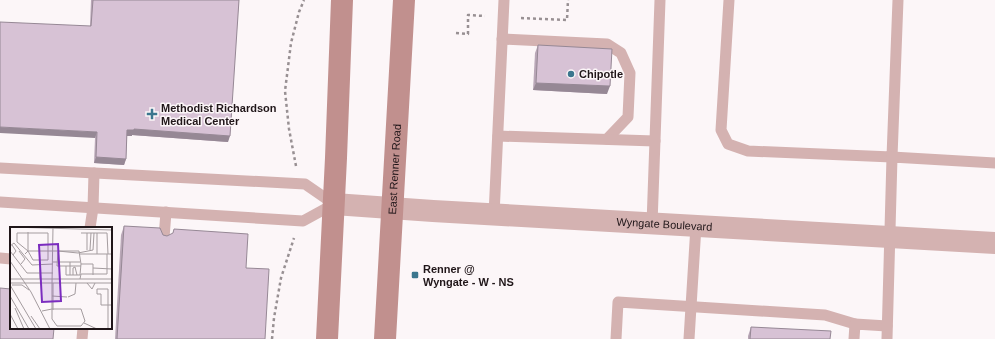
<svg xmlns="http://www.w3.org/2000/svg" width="995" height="339" font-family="Arial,sans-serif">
	<rect width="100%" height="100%" fill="#fcf6f8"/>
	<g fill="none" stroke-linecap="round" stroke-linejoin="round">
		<g stroke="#989093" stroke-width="2.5" stroke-dasharray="3 3" stroke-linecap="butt">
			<path d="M521,18l46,2 1,-20"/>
			<path d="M456,33l12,1v-19l17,1"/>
			<path d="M296,166l-7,-37 -4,-38 6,-48 8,-31 5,-12"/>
			<path d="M272,339l2,-21 7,-40 13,-40"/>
		</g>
		<g stroke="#d4b2b1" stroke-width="11">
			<path d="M729,0l-8,130 7,14 20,7 144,6 6,-157"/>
			<path d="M502,39l105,5 14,9 9,20 -2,44 -21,22"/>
			<path d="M498,136l157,5"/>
			<path d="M0,168l305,16 29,20 -31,17 -303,-19"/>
			<path d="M494,215l10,-215"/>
			<path d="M652,224l8,-224"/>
			<path d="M90,228l3,-20 1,-35"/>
			<path d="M164,238l2,-26"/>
			<path d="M0,258l11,1"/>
			<path d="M82,339l1,-11"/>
			<path d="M616,339l2,-37 207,13 30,9"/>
			<path d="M689,339l7,-113"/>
			<path d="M854,339l1,-15 32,2"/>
			<path d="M887,339l5,-182 103,6"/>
		</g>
		<path stroke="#d4b2b1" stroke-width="22" id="s1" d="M334,204l99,7 562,32"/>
		<g stroke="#c1908e" stroke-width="22">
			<path d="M327,339l9,-181 6,-158"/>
			<path id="s2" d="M385,339l19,-339"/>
		</g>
	</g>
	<g fill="#b9a7b7">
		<path d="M91,0h148l-11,142 -96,-7v1h-5l-1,23 -2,6 -30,-2 1,-25 -5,-112z"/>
		<path d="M538,45l69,49 -74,-4 2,-37z"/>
		<path d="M124,226l39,9 83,33 19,71h-150l6,-104z"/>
		<path d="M751,327l79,12h-82v-3z"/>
	</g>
	<g fill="#968895">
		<path d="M536,83l74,3 -3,8 -74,-4z"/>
		<path d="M0,127l97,5 -2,6 -95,-5z"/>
		<path d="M134,129l96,7 -2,6 -96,-7v1h-7l2,-6z"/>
		<path d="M96,157l30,2 -2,6 -30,-2z"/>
	</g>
	<g fill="#d7c2d5" stroke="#968895">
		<path d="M93,0h146l-9,136 -96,-7v1h-7l-1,29 -30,-2 1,-25 -97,-5v-105l91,4z"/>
		<path d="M538,45l74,4 -2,37 -74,-3z"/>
		<path d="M124,226l36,2 3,7 4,1 6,-3 1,-4 74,5 -2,34 23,1 -4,70h-148z"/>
		<path d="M0,288l11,1v39h43l-1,11h-53z"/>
		<path d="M751,327l80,4 -1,8h-80z"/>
	</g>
	<g fill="#3b768e" stroke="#fcf6f8" stroke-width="1.5">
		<circle cx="571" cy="74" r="4"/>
		<path d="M150 108h4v4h4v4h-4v4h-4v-4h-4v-4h4z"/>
		<rect x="411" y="271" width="8" height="8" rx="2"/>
	</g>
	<g text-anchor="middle" stroke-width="3" stroke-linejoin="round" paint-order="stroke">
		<g font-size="11" font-weight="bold" fill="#201619" stroke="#fcf6f8" text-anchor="start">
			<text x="579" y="78">Chipotle</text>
			<text x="161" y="112">Methodist Richardson<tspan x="161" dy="13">Medical Center</tspan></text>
			<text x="423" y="273">Renner @<tspan x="423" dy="13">Wyngate - W - NS</tspan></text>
		</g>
		<g font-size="11" fill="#201619" stroke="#fcf6f8">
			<text dy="4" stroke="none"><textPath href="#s2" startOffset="170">East Renner Road</textPath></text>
			<text dy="4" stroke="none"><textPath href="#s1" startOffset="331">Wyngate Boulevard</textPath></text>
		</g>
	</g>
	<g transform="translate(10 227)">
		<rect width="102" height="102" fill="#fcf6f8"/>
		<path fill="none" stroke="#a49c9f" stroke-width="1" d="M0,0l102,3M71,6h26l1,21M2,18l4,6 -3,4M0,19l4,-3 18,22 21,-1M77,23v-17M80,23l1,-17M0,24l17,22h26M9,24l6,8 -4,5M18,24l5,9h15v-9h-20l-11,-9v-9h31v18h31l2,13M48,24l20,2 15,-3 1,-17M48,25l-1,14h13v-4M15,27l3,-3v-19M70,27h32M87,27v-21M0,34l21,31 19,37M43,35h27M30,38v14M56,39v9h4v-9h11M60,48h10l1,-11h12v4M63,48v-7l2,-1 2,8M83,48v-7l19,1M0,52h102M70,52l1,-5h26v-20M0,56h102M43,56v27M77,56l5,6 3,-6M0,58l26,44M2,58h10l7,5M0,69l19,33M42,69l15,1M58,70l7,-3 1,-11M5,81l9,21M32,84l10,-2h29l4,12 -4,5h-24l-5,-7v-35l1,-57M0,87l8,15M21,89l9,13M74,96l13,6M98,102v-40h-11v5h4v11h11"/>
		<path fill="#7b2cbf" fill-opacity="0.15" stroke="#7b2cbf" stroke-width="2" d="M48,17l3,57 -19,1 -3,-57z"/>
		<rect width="102" height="102" fill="none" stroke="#201619" stroke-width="2"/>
	</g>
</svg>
